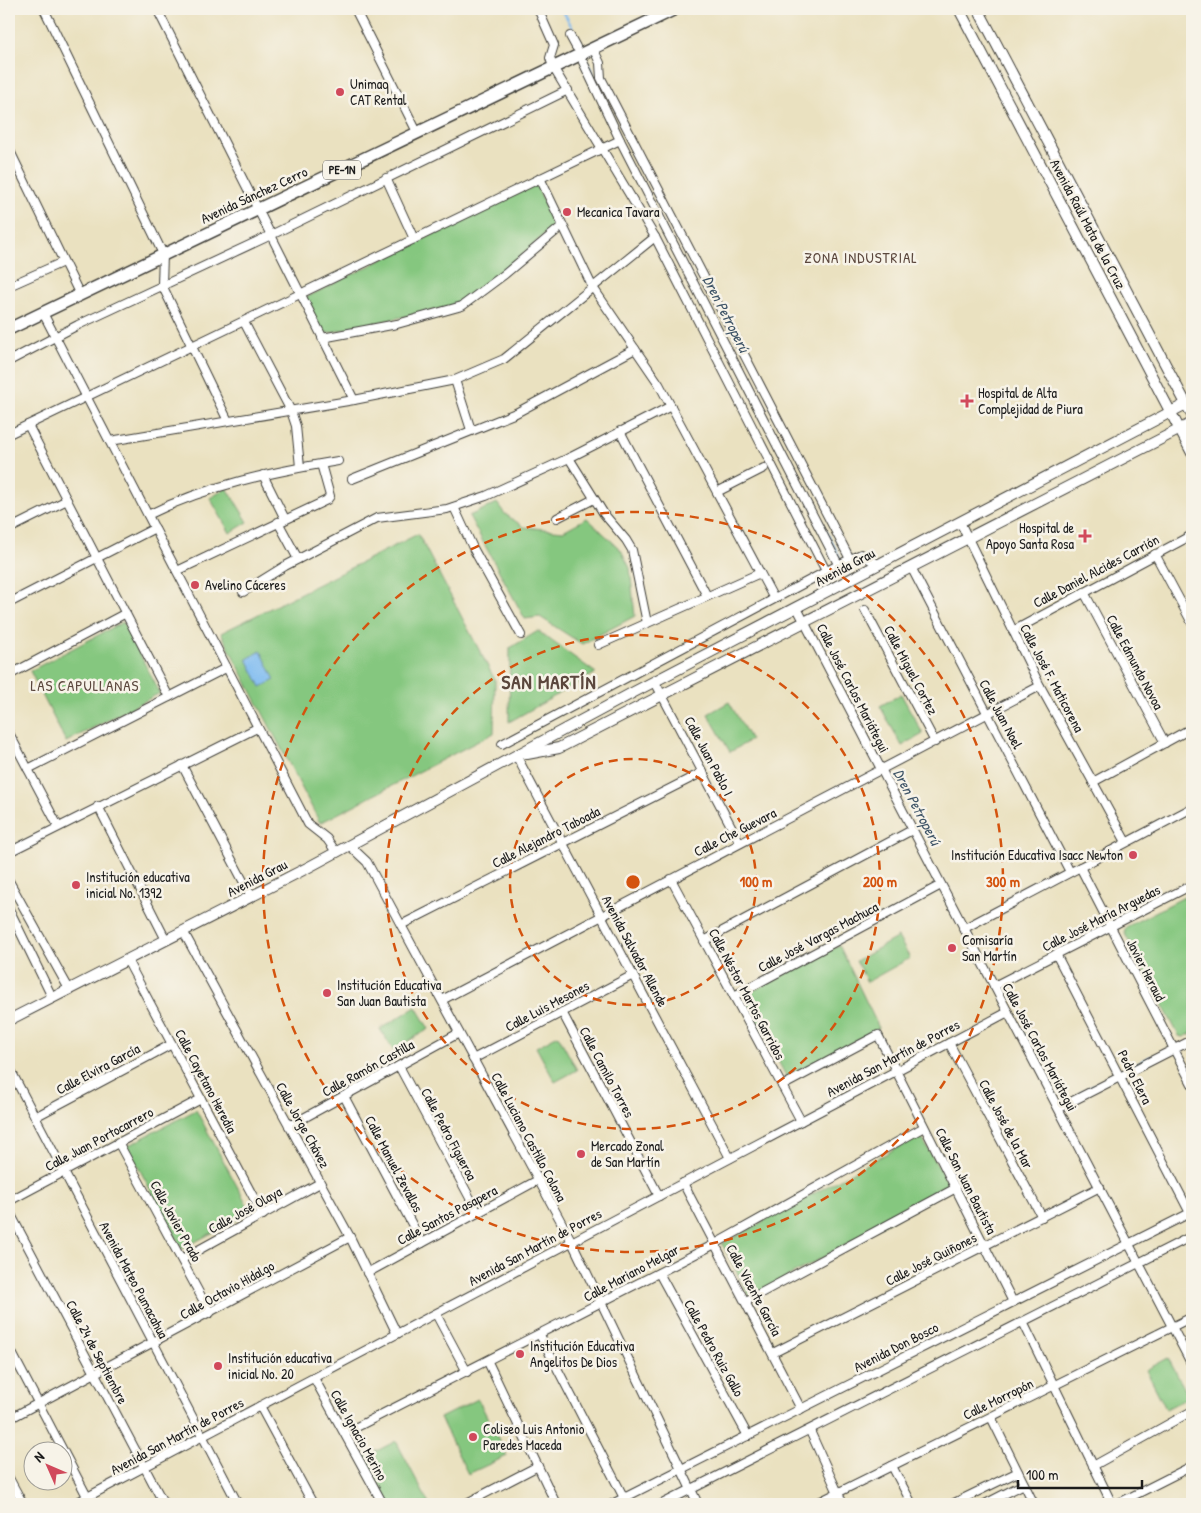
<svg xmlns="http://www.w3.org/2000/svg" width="1201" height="1513" font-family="'Patrick Hand',sans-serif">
	<rect width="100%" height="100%" fill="#f7f3e8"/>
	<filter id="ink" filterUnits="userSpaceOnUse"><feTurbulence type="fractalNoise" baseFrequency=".02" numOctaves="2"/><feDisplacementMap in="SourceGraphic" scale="10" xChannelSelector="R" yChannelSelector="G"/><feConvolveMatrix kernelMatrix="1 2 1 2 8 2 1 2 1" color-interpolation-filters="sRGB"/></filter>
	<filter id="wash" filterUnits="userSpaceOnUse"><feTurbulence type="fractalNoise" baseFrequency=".0096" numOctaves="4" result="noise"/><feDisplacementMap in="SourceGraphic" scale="20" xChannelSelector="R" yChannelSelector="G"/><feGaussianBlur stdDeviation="1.12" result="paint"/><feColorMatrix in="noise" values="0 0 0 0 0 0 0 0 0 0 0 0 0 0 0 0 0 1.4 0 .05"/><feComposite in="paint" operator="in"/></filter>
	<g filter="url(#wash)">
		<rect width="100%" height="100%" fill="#eae1c0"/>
		<g fill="#85c77f" stroke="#50724e">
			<path d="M535,183l20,41 -57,54 -49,29 -126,27 -18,-36z"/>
			<path d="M227,488l21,34 -18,11 -20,-35z"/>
			<path d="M497,503l8,11 19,13 39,4 24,-13 34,32 9,18 5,48 -53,28 -42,-27 -15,2 -56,-103z"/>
			<path d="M418,534l77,146 -1,53 -174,90 -99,-190z"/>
			<path d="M123,622l37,71 -94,49 -36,-71z"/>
			<path d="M538,631l58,42 -87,49 1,-74z"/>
			<path d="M901,694l22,40 -21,12 -22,-40z"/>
			<path d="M729,702l22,38 -21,12 -22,-38z"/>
			<path d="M1192,893v140l-8,4 -5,-1 -55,-104 2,-5z"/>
			<path d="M898,937l12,21 -43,24 -11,-21z"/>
			<path d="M839,945l40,83 -92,50 -42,-79 2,-5z"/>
			<path d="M416,1007l13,22 -36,21 -13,-21z"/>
			<path d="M558,1035l19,35 -22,12 -19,-35z"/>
			<path d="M196,1110l55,102 -69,37 -55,-103z"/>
			<path d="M920,1135l31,53 -201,109 -28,-53z"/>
			<path d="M1168,1358l21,39 -23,12 -20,-39z"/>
			<path d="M478,1399l29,57 -39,18 -28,-56z"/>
			<path d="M396,1441l33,63h-39l-25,-47z"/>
		</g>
		<path fill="#7ebbf1" stroke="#4d6c86" d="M261,651l14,29 -14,7 -14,-28z"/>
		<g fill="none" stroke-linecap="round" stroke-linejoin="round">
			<g stroke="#7ebbf1" stroke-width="2.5">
				<path d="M562,9l10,18"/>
				<path d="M587,61l10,22"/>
				<path d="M779,442l70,133"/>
				<path d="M1007,1003l53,100 3,-1"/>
				<path d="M1081,1092l71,-36"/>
			</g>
		</g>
	</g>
	<g filter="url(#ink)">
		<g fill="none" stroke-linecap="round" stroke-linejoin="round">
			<defs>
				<g id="minor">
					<path d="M44,9l119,245 -1,31 66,136"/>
					<path d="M157,9l197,391"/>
					<path d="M355,9l62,123"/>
					<path d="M538,9l16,36 -4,13 3,9 102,170 171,334"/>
					<path d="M570,36l6,11"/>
					<path d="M593,48l7,15 1,15 249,481"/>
					<path d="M583,62l37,78 218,424"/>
					<path d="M9,149l71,146"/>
					<path d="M386,178l28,61"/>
					<path d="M540,178l52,108 67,98 114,213"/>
					<path d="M9,286l54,-24"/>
					<path d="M43,313l265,511 19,15 9,13"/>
					<path d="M244,322l47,89 5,15 4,41"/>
					<path d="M322,338l75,-14 65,-18 43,-32 57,-48"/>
					<path d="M9,361l69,-36 193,-90 297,-145"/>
					<path d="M455,380l16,50"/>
					<path d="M28,425l141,272"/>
					<path d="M620,431l87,165"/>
					<path d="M9,434l611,-294"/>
					<path d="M110,441l244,-41 101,-20 49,-21 151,-122"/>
					<path d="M569,458l35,56 22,26 6,10 15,73"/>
					<path d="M263,475l22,44"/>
					<path d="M352,479l164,-66 119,-64"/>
					<path d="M717,492l47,-24"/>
					<path d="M454,507l19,41 48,87"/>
					<path d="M148,515c60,-30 124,-43 190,-54"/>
					<path d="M557,518l37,-19"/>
					<path d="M278,522l20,37"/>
					<path d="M960,522l80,164 86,156"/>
					<path d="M9,529l58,-29"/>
					<path d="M1155,554l37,69"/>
					<path d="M911,567l159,305"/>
					<path d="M177,571l150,-71 3,-4 -9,-32"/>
					<path d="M243,592l42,-26 92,-48 70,-9 39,-13 83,-38 102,-52"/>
					<path d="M1084,592l81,151"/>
					<path d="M9,603l146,-75"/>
					<path d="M797,608l395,757"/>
					<path d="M865,610l70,132"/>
					<path d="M1013,631l179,-96"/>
					<path d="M598,645l162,-72"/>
					<path d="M9,675l117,-62"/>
					<path d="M655,682l85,161"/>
					<path d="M9,733l49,93"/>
					<path d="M502,744l340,-181 19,-9 18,11"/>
					<path d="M517,757l213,401"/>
					<path d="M182,765l69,131"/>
					<path d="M28,769l198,-101"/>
					<path d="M1093,782l99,-54"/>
					<path d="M98,806l68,134"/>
					<path d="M349,845l18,17 205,380 126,262"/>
					<path d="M9,852l248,-124"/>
					<path d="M1080,867l112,217"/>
					<path d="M671,879l130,242"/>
					<path d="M9,881l60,108"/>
					<path d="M9,909l43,88"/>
					<path d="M401,925l302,-153"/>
					<path d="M963,929l229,-121"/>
					<path d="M183,931l167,306 47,97"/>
					<path d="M704,941l208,-111"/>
					<path d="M1056,954l134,259"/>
					<path d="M127,960l136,255"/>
					<path d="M994,986l198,-101"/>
					<path d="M734,996l207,-111"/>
					<path d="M442,1000l598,-314"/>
					<path d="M562,1012l97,184"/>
					<path d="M949,1043l93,174"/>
					<path d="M473,1059l160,-84"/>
					<path d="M399,1066l79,147"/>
					<path d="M9,1067l229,437"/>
					<path d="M782,1086l96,-51 135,267"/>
					<path d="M344,1096l78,147"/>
					<path d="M1059,1108l133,-68"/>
					<path d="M35,1117l137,-73"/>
					<path d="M289,1126l170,-93"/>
					<path d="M118,1142l92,171"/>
					<path d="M683,1183l118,226"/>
					<path d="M9,1201l192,-102"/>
					<path d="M9,1211l155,293"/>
					<path d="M182,1259l138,-76"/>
					<path d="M367,1273l171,-93"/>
					<path d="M659,1273l89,163"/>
					<path d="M746,1301l210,-113"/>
					<path d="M436,1314l31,58"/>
					<path d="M1023,1322l89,182"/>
					<path d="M540,1335l84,163"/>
					<path d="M9,1347l82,157"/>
					<path d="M773,1353l327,-166"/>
					<path d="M488,1362l68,142"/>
					<path d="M314,1378l69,126"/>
					<path d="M260,1406l53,98"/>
					<path d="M991,1417l43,87"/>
					<path d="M9,1419l341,-182"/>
					<path d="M810,1431l33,73"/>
					<path d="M345,1433l370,-189 209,-117"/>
					<path d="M892,1466l20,38"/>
					<path d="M1093,1466l99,-55"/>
					<path d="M9,1478l14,26"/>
					<path d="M9,1497l4,7"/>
					<path d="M74,1504l934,-492"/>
					<path d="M465,1504l73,-38"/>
					<path d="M612,1504l580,-292"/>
					<path d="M662,1504l530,-268"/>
					<path d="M815,1504l377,-187"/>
					<path d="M952,1504l66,-32"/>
					<path d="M985,1504l39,-20"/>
					<path d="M1117,1504l75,-38"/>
				</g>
				<g id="major">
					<path d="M959,9l233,444"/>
					<path d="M978,9l214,406"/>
					<path d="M527,754l32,-6 633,-325"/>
					<path d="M9,1020l298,-152 327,-176 552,-288"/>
				</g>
				<path id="highway" d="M9,329l666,-320"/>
			</defs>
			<use href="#minor" stroke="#3b3a35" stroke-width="10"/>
			<use href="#major" stroke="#3b3a35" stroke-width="12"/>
			<use href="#highway" stroke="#3b3a35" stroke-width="14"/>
			<use href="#minor" stroke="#fff" stroke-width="8"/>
			<use href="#major" stroke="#fff" stroke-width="10"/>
			<use href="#highway" stroke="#fff" stroke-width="11"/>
		</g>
	</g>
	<g fill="none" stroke="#d4530e" stroke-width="2.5" stroke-dasharray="9 6">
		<circle cx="633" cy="882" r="123"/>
		<circle cx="633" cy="882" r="247"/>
		<circle cx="633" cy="882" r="370"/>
	</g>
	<g fill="#d1495b" stroke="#f7f3e8" stroke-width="2">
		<circle cx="340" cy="92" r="5"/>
		<circle cx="567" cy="212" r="5"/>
		<path d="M964.5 393.5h5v5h5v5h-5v5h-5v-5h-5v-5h5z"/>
		<path d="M1082.5 528.5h5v5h5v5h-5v5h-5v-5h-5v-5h5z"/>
		<circle cx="195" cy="585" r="5"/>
		<circle cx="1133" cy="855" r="5"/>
		<circle cx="76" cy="885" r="5"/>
		<circle cx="952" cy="948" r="5"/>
		<circle cx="327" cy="993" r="5"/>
		<circle cx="581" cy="1154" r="5"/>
		<circle cx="520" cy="1354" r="5"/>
		<circle cx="218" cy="1366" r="5"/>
		<circle cx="473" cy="1437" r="5"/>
	</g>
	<g text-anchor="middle" stroke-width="5" stroke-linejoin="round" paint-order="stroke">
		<rect fill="#f7f3e8" stroke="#5e5c59" stroke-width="1" x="323" y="160.5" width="38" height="19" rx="4"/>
		<g font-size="12" font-weight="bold" fill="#1c1c1c">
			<text x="342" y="174">PE-1N</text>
		</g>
		<g font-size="14" fill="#1c1c1c" stroke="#f7f3e8" text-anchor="start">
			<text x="350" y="89">Unimaq<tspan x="350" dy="16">CAT Rental</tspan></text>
			<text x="577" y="217">Mecanica Tavara</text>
			<text x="978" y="398">Hospital de Alta<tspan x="978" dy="16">Complejidad de Piura</tspan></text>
			<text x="1074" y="533" text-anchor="end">Hospital de<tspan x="1074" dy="16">Apoyo Santa Rosa</tspan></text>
			<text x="205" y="590">Avelino Cáceres</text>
			<text x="1123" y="860" text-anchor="end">Institución Educativa Isacc Newton</text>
			<text x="86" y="882">Institución educativa<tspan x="86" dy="16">inicial No. 1392</tspan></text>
			<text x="962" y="945">Comisaría<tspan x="962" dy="16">San Martín</tspan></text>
			<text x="337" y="990">Institución Educativa<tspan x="337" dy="16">San Juan Bautista</tspan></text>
			<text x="591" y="1151">Mercado Zonal<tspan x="591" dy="16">de San Martín</tspan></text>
			<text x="530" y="1351">Institución Educativa<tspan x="530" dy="16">Angelitos De Dios</tspan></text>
			<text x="228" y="1363">Institución educativa<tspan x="228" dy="16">inicial No. 20</tspan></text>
			<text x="483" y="1434">Coliseo Luis Antonio<tspan x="483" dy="16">Paredes Maceda</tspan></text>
		</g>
		<g font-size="14" fill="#1c1c1c" stroke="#f7f3e8">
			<text transform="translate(254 195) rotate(-25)" y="5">Avenida Sánchez Cerro</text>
			<text transform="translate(1088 224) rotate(62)" y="5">Avenida Raúl Mata de la Cruz</text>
			<text transform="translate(845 567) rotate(-28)" y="5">Avenida Grau</text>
			<text transform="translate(1096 571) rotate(-28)" y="5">Calle Daniel Alcides Carrión</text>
			<text transform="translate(1135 662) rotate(62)" y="5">Calle Edmundo Novoa</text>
			<text transform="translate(911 670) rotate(62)" y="5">Calle Miguel Cortez</text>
			<text transform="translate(1052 678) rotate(62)" y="5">Calle José F. Maticorena</text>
			<text transform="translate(853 688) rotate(63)" y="5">Calle José Carlos Mariátegui</text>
			<text transform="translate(1001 714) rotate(62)" y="5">Calle Juan Noel</text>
			<text transform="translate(709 756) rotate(62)" y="5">Calle Juan Pablo I</text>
			<text transform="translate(735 832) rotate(-27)" y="5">Calle Che Guevara</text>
			<text transform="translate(546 837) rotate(-27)" y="5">Calle Alejandro Taboada</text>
			<text transform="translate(257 878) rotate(-27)" y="5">Avenida Grau</text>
			<text transform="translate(1101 918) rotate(-27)" y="5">Calle José María Arguedas</text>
			<text transform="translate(818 937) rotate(-28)" y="5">Calle José Vargas Machuca</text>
			<text transform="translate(635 951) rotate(62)" y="5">Avenida Salvador Allende</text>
			<text transform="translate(1146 970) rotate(63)" y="5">Javier Heraud</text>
			<text transform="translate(747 994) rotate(62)" y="5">Calle Néstor Martos Garridos</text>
			<text transform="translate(547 1006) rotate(-28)" y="5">Calle Luis Mesones</text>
			<text transform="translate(1040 1047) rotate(62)" y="5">Calle José Carlos Mariátegui</text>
			<text transform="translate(893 1058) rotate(-28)" y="5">Avenida San Martín de Porres</text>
			<text transform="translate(368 1068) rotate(-29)" y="5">Calle Ramón Castilla</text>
			<text transform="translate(98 1069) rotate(-28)" y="5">Calle Elvira García</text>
			<text transform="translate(607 1072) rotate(62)" y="5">Calle Camilo Torres</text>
			<text transform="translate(1135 1077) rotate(63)" y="5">Pedro Elera</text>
			<text transform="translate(206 1081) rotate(62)" y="5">Calle Cayetano Heredia</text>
			<text transform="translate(1006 1124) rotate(62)" y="5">Calle José de la Mar</text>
			<text transform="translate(303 1125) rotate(61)" y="5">Calle Jorge Chávez</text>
			<text transform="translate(449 1134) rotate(62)" y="5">Calle Pedro Figueroa</text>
			<text transform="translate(529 1137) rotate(62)" y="5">Calle Luciano Castillo Colona</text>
			<text transform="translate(99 1139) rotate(-28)" y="5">Calle Juan Portocarrero</text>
			<text transform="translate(394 1164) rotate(62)" y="5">Calle Manuel Zevallos</text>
			<text transform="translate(966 1181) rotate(63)" y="5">Calle San Juan Bautista</text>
			<text transform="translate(245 1210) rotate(-29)" y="5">Calle José Olaya</text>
			<text transform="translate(447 1215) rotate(-28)" y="5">Calle Santos Pasapera</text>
			<text transform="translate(176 1221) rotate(61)" y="5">Calle Javier Prado</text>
			<text transform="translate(535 1247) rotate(-28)" y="5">Avenida San Martín de Porres</text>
			<text transform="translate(931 1259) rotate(-27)" y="5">Calle José Quiñones</text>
			<text transform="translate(631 1273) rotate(-28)" y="5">Calle Mariano Melgar</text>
			<text transform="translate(134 1280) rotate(62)" y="5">Avenida Mateo Pumacahua</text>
			<text transform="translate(227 1290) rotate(-29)" y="5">Calle Octavio Hidalgo</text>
			<text transform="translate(754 1290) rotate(62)" y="5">Calle Vicente García</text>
			<text transform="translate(896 1347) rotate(-27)" y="5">Avenida Don Bosco</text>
			<text transform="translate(714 1348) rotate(61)" y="5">Calle Pedro Ruiz Gallo</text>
			<text transform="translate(97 1352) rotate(62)" y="5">Calle 24 de Septiembre</text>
			<text transform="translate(998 1399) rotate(-26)" y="5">Calle Morropón</text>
			<text transform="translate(359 1435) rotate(61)" y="5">Calle Ignacio Merino</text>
			<text transform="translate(177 1436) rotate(-28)" y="5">Avenida San Martín de Porres</text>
		</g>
		<g font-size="15" letter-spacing="1" fill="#5b473d" stroke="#f7f3e8">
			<text x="861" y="263">ZONA INDUSTRIAL</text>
			<text x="85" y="691">LAS CAPULLANAS</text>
		</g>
		<g font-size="15" font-style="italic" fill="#3e5467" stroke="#f7f3e8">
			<text transform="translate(726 314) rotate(63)" y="5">Dren Petroperú</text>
			<text transform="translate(917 807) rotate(62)" y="5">Dren Petroperú</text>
		</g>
		<g font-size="19" font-weight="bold" letter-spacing="1" fill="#5b473d" stroke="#f7f3e8">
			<text x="549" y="689">SAN MARTÍN</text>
		</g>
	</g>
	<circle cx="633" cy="882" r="8" fill="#d4530e" stroke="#f7f3e8" stroke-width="2.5"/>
	<g font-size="15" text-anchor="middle" font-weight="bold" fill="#d4530e" stroke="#f7f3e8" stroke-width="5" stroke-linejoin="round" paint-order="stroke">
		<text x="756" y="887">100 m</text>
		<text x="880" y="887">200 m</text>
		<text x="1003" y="887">300 m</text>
	</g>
	<rect width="1201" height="1513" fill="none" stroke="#f7f3e8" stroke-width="30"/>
	<g transform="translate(48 1466) rotate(315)"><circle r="24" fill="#f7f3e8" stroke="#9f9d96"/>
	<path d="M0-4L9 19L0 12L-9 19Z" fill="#d1495b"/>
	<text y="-8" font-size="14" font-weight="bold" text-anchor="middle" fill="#1c1c1c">N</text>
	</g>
	<path d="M1018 1480v8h124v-8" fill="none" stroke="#1c1c1c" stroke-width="2.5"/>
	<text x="1026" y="1480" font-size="15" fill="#1c1c1c" stroke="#f7f3e8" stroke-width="4" paint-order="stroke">100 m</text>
</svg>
